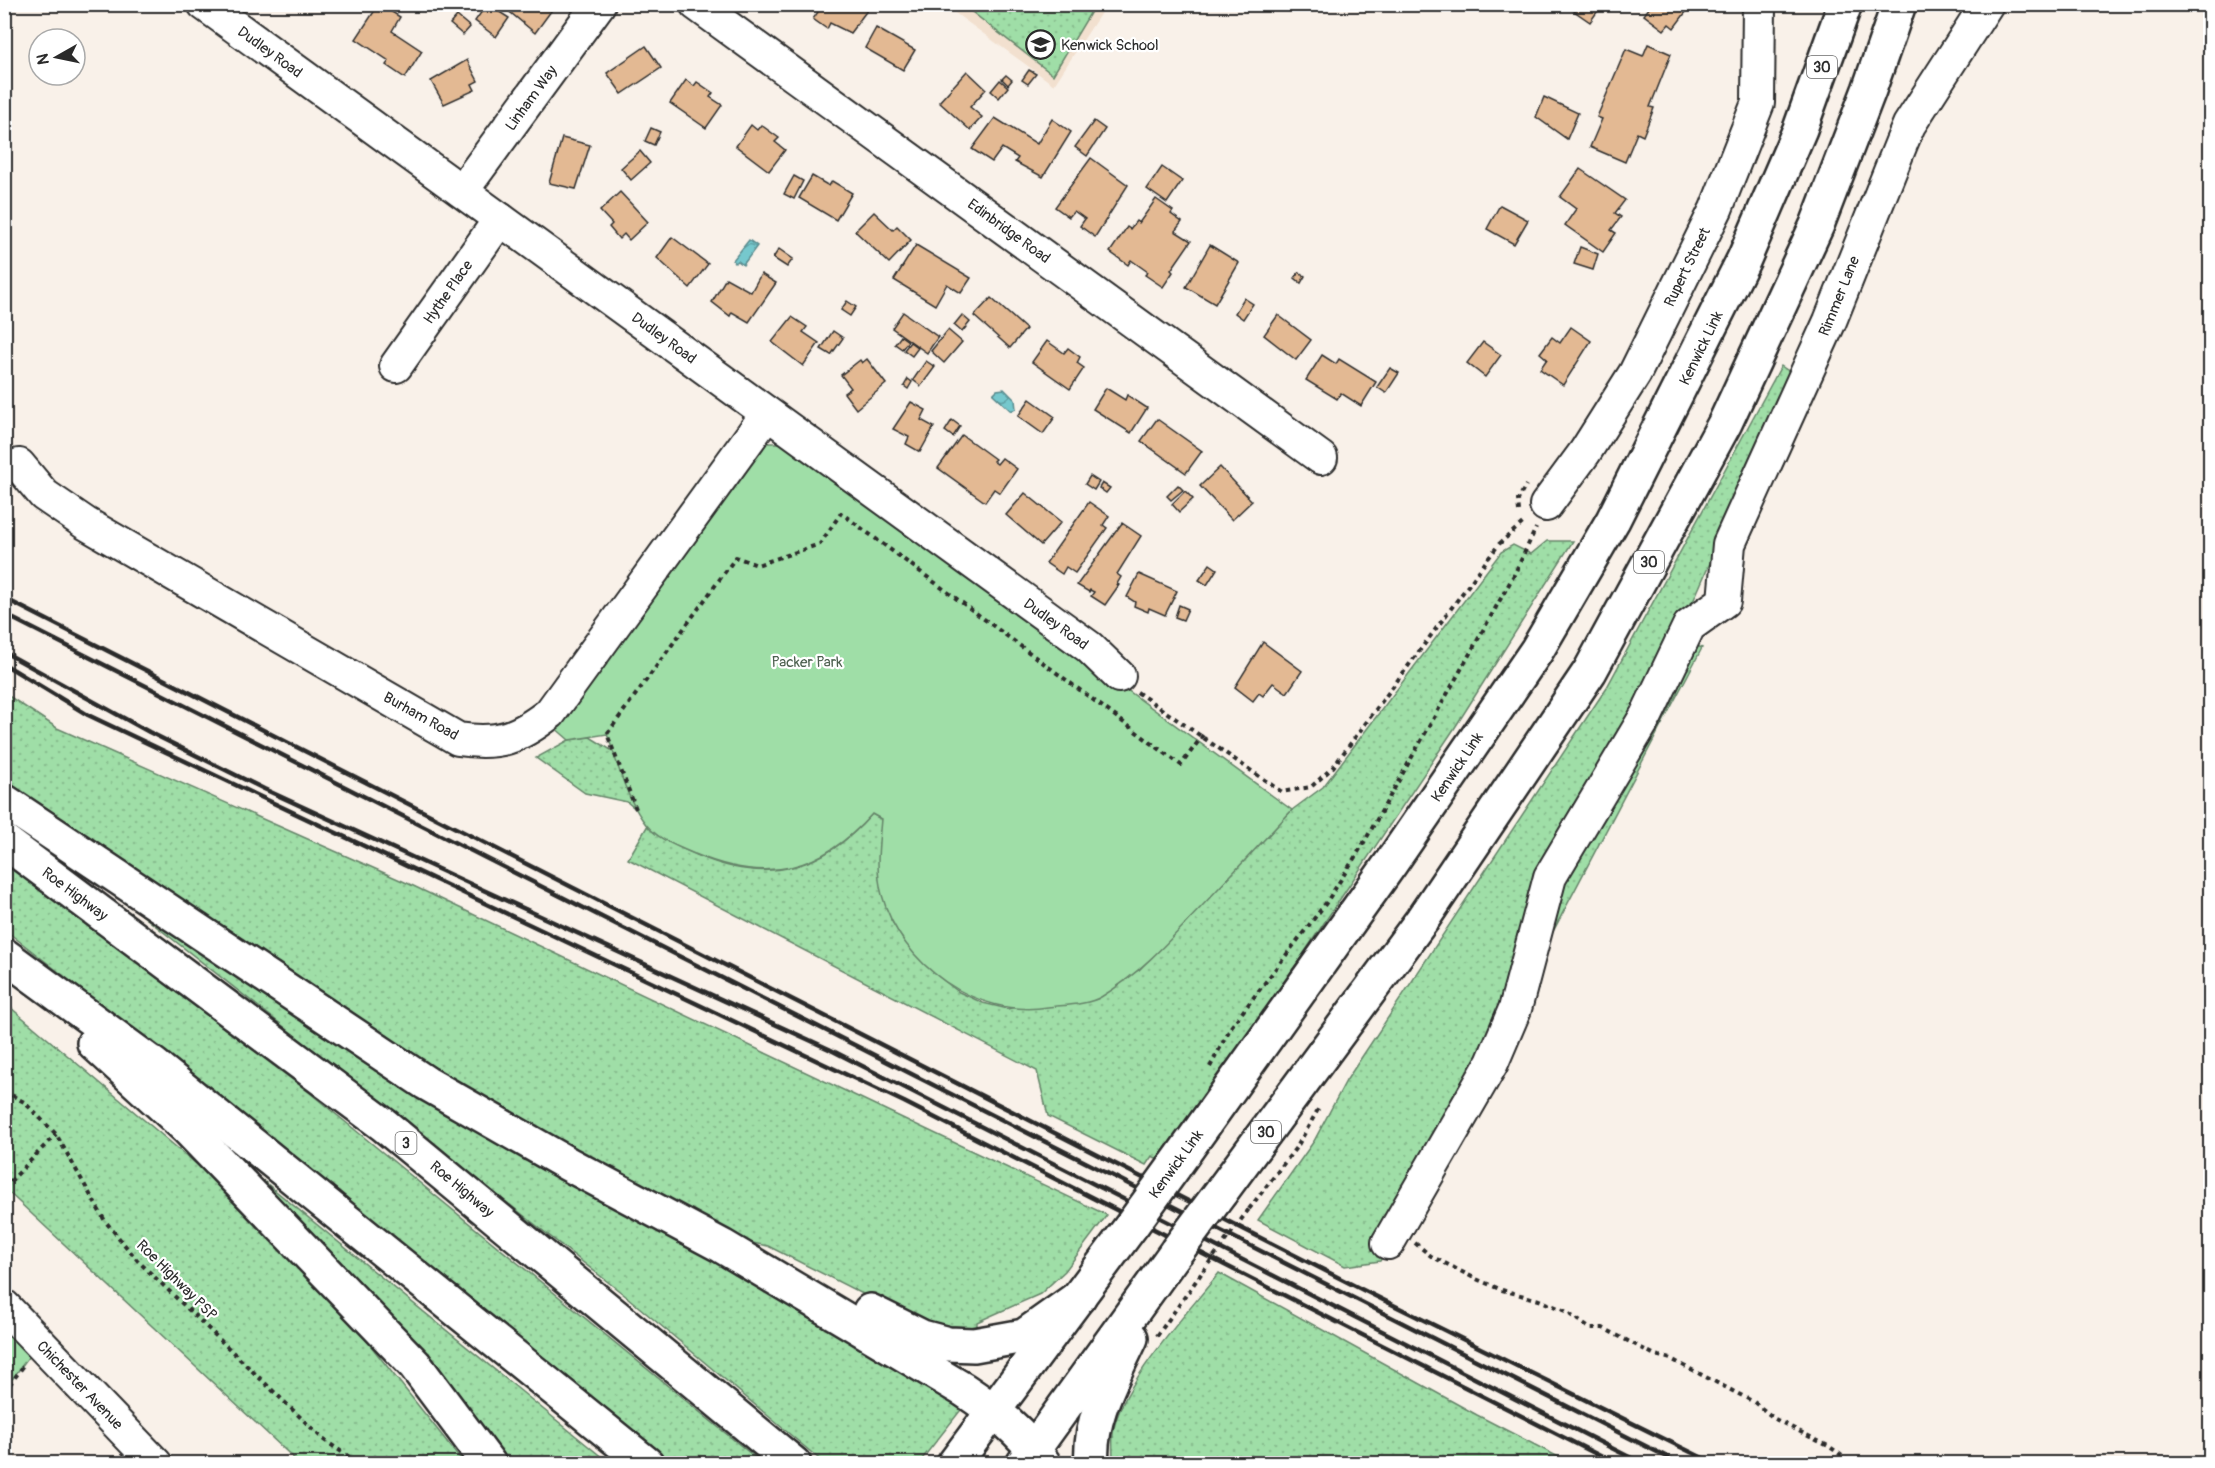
<svg xmlns="http://www.w3.org/2000/svg" width="2215" height="1468" font-family="Pangolin,sans-serif">
	<defs>
		<pattern id="grass-dots" width="8" height="8" patternUnits="userSpaceOnUse" patternTransform="scale(1.5)"><rect width="8" height="8" fill="#9fdea7"/><path d="M2 2h.1M6 6h.1" fill="none" stroke="#89bf90" stroke-width="1.8" stroke-linecap="round"/></pattern>
		<pattern id="water-waves" width="16" height="10" patternUnits="userSpaceOnUse" patternTransform="scale(1.5)"><rect width="16" height="10" fill="#76c8cd"/><path d="M0 5q4-4 8 0t8 0" fill="none" stroke="#61a3a7"/></pattern>
	</defs>
	<rect width="100%" height="100%" fill="#f9f1e9"/>
	<filter id="ink" filterUnits="userSpaceOnUse"><feTurbulence type="fractalNoise" baseFrequency=".0167" numOctaves="2"/><feDisplacementMap in="SourceGraphic" scale="12" xChannelSelector="R" yChannelSelector="G"/><feConvolveMatrix kernelMatrix="1 2 1 2 8 2 1 2 1" color-interpolation-filters="sRGB"/></filter>
	<g filter="url(#ink)">
		<path fill="#f2e0cf" d="M944,5h162l-52,80z"/>
		<g fill="url(#grass-dots)" stroke="#658469" stroke-width="1.5">
			<path d="M963,5h132l-42,70z"/>
			<path d="M1781,366l12,8 -116,264 25,10 -322,613 -35,5 -87,-46 56,-79 32,-60 261,-394z"/>
			<path d="M1547,541h26l-119,188 -290,433 -12,-6 -6,9 -98,-49 -11,-45 -409,-212 20,-34c15,15 31,23 51,31 69,29 124,14 173,-42l9,5 10,101 13,21 35,36 20,15 24,11 25,6 131,-39 153,-160 31,-23 178,-235 12,-7 18,9z"/>
			<path d="M4,693l53,35 350,155 700,332 -42,56 -25,23 -63,28v6l-57,-5 -152,-77 -26,-5 -267,-143 -470,-316z"/>
			<path d="M590,737l26,16 22,58 -11,-9 -42,-9 -49,-35 33,-18z"/>
			<path d="M4,862l306,231 452,370h-94l-367,-302 -296,-231z"/>
			<path d="M148,906l719,434 97,66 -45,57h-95l-197,-166 -485,-382z"/>
			<path d="M4,1002l197,166 150,153 113,142h-165l-294,-274z"/>
			<path d="M239,1161l370,302h-114z"/>
			<path d="M1219,1273l258,142 93,48 -466,1 9,-2c0,-10 -1,-19 0,-28 5,-47 76,-123 106,-161z"/>
		</g>
		<g fill="#9fdea7" stroke="#658469" stroke-width="1.5">
			<path d="M760,443h28l504,367c-30,32 -60,64 -90,96 -31,33 -62,68 -101,91 -13,8 -38,8 -53,10 -71,12 -147,-42 -166,-112 -7,-25 -3,-51 -1,-76l-9,-5c-52,58 -106,70 -177,40 -20,-8 -41,-16 -53,-35 -17,-24 -25,-58 -35,-85l-38,6 -15,-13z"/>
			<path d="M5,1323l27,29 -27,37z"/>
		</g>
		<g fill="url(#water-waves)" stroke="#58898c" stroke-width="1.5">
			<path d="M749,240l8,6 -14,19 -5,-4 -3,2 -2,-3z"/>
			<path d="M1004,389l11,11 1,9 -5,2 -18,-17 4,-4z"/>
		</g>
		<g fill="#e3b993" stroke="#2b2b2b" stroke-width="1.5">
			<path d="M379,4l21,13 -8,14 30,20 -17,27 -19,-13 3,-4 -33,-22z"/>
			<path d="M487,4l22,14 -13,19 -21,-16z"/>
			<path d="M500,4h52l2,3 -19,26z"/>
			<path d="M807,4h63l1,1 -21,28 -20,-10 -3,6 -14,-10 5,-7z"/>
			<path d="M1564,4h38v1l-12,17z"/>
			<path d="M1652,4h34l-4,6 4,2 -12,16 -5,-4 -5,6 -20,-15z"/>
			<path d="M457,16l13,11 -7,8 -13,-11z"/>
			<path d="M876,28l39,22 -12,20 -38,-22z"/>
			<path d="M1648,44l23,10 -21,53 4,1 -11,28 -6,-3 -12,29 -35,-15 12,-28 -5,-2 29,-68 17,7z"/>
			<path d="M646,46l15,22 -39,26 -15,-21z"/>
			<path d="M467,60l11,21 -6,3 3,6 -31,14 -13,-23z"/>
			<path d="M1029,70l7,4 -8,10 -6,-4z"/>
			<path d="M967,71l19,18 -16,18 12,10 -12,13 -31,-28z"/>
			<path d="M1006,75l6,5 -4,5 -6,-6z"/>
			<path d="M686,80l8,6 3,-4 16,11 -3,4 12,8 -16,23 -36,-25z"/>
			<path d="M1000,80l8,7 -9,11 -8,-7z"/>
			<path d="M1544,97l34,16 -11,26 -31,-22z"/>
			<path d="M995,118l42,26 15,-25 19,13 -28,45 -28,-15 3,-4 -16,-10 -10,14 -20,-13z"/>
			<path d="M1094,121l11,8 -18,27 -12,-9z"/>
			<path d="M751,125l6,5 4,-5 18,13 -4,4 10,8 -16,21 -33,-25z"/>
			<path d="M651,128l9,4 -6,13 -9,-4z"/>
			<path d="M562,138l28,7 -14,44 -27,-6z"/>
			<path d="M640,151l10,12 -19,17 -10,-12z"/>
			<path d="M1091,158l37,27 -33,52 -15,-11 5,-7 -11,-8 -5,6 -14,-10z"/>
			<path d="M1162,167l20,14 -15,22 -20,-14z"/>
			<path d="M1580,169l45,31 -10,13 6,4 -10,13 5,3 -13,19 -38,-27 11,-16 -16,-12z"/>
			<path d="M794,176l9,5 -9,18 -10,-5z"/>
			<path d="M812,176l17,10 3,-5 20,12 -16,27 -37,-22z"/>
			<path d="M620,192l28,30 -19,18 -5,-6 -5,5 -10,-12 3,-3 -12,-13z"/>
			<path d="M1156,199l17,12 -2,3 11,8 -7,9 16,10 -20,29 2,2 -10,15 -18,-12 3,-3 -17,-12 -3,5 -18,-13 17,-25 3,2 6,-8 3,2z"/>
			<path d="M1500,205l28,15 -14,24 -27,-15z"/>
			<path d="M874,212l19,18 4,-4 14,14 -22,23 -34,-32z"/>
			<path d="M672,237l36,27 -18,24 -33,-30z"/>
			<path d="M916,245l55,33 -10,15 -14,-9 -12,21 -41,-25z"/>
			<path d="M1210,245l29,18 -24,41 -29,-17z"/>
			<path d="M1580,247l18,7 -5,16 -19,-6z"/>
			<path d="M779,249l14,10 -6,8 -14,-9z"/>
			<path d="M1299,272l6,4 -4,7 -6,-5z"/>
			<path d="M761,274l15,9 -27,39 -17,-10 -2,4 -18,-14 14,-24 25,14z"/>
			<path d="M991,298l35,31 -16,19 -36,-32z"/>
			<path d="M1244,298l9,6 -10,15 -8,-6z"/>
			<path d="M847,301l9,6 -6,9 -9,-6z"/>
			<path d="M903,312l35,25 -11,16 -35,-25z"/>
			<path d="M962,315l8,7 -8,10 -8,-7z"/>
			<path d="M1278,315l33,25 -15,20 -32,-25z"/>
			<path d="M792,317l15,10 -4,5 16,11 -16,23 -31,-24z"/>
			<path d="M1571,327l20,14 -28,44 -23,-16 7,-10 -7,-6 12,-16 8,6z"/>
			<path d="M948,330l14,12 -18,21 -13,-12z"/>
			<path d="M833,331l10,7 -12,17 -10,-6z"/>
			<path d="M901,336l7,5 -6,8 -7,-5z"/>
			<path d="M1047,341l17,12 4,-5 12,9 -3,6 7,5 -14,21 -38,-27z"/>
			<path d="M910,342l8,6 -6,8 -8,-6z"/>
			<path d="M1483,342l18,13 -16,22 -18,-14z"/>
			<path d="M1322,355l14,9 3,-5 37,23 -15,24 -20,-13 -4,6 -31,-19z"/>
			<path d="M867,359l19,25 -30,25 -12,-16 7,-5 -10,-13 19,-15 2,3z"/>
			<path d="M926,361l9,6 -14,19 -8,-6z"/>
			<path d="M1390,368l9,5 -13,20 -9,-6z"/>
			<path d="M908,379l4,3 -4,7 -4,-3z"/>
			<path d="M1106,388l19,12 2,-5 20,13 -16,25 -38,-24z"/>
			<path d="M1030,399l25,18 -12,17 -25,-18z"/>
			<path d="M911,402l15,8 -5,10 13,7 -14,25 -14,-8 3,-7 -16,-8z"/>
			<path d="M1157,419l45,32 -16,22 -45,-32z"/>
			<path d="M952,420l8,6 -7,11 -8,-6z"/>
			<path d="M962,435l33,24 -2,2 4,3 5,-6 15,11 -17,24 -6,-4 -9,13 -47,-34z"/>
			<path d="M1220,467l32,34 -20,19 -32,-34z"/>
			<path d="M1090,476l9,6 -5,8 -9,-6z"/>
			<path d="M1102,483l8,5 -4,5 -7,-5z"/>
			<path d="M1178,485l5,5 -12,10 -4,-4z"/>
			<path d="M1185,491l8,8 -14,13 -7,-8z"/>
			<path d="M1025,493l36,29 -20,23 -35,-30z"/>
			<path d="M1089,502l20,14 -6,9 4,3 -32,45 -9,-6 -4,7 -16,-11z"/>
			<path d="M1122,523l19,13 -24,38 4,3 -4,7 2,1 -14,20 -14,-9 3,-4 -4,-2 -1,2 -12,-7z"/>
			<path d="M1210,564l7,5 -10,16 -8,-5z"/>
			<path d="M1139,574l38,17 -12,24 -16,-7 -1,4 -14,-6 1,-4 -8,-5z"/>
			<path d="M1179,605l9,4 -5,11 -8,-3z"/>
			<path d="M1263,642l39,29 -15,22 -14,-10 -10,13 -4,-3 -6,8 -18,-14z"/>
		</g>
		<g fill="none" stroke-linecap="round" stroke-linejoin="round">
			<defs>
				<g id="minor">
					<path d="M204,4l885,643 30,29"/>
					<path d="M696,4l625,454"/>
					<path d="M462,191l137,-187"/>
					<path d="M396,366l104,-147"/>
					<path d="M19,465l25,30 41,28 373,216c41,6 60,-1 92,-26l217,-299"/>
					<path d="M1546,505l39,-53 50,-79 81,-164 42,-106 1,-99"/>
					<path d="M1388,1243l104,-180 23,-54 35,-132 96,-161 43,-90 35,-25 5,-57 101,-223 71,-177 8,-19 78,-121"/>
					<path d="M4,1306l152,158"/>
				</g>
				<g id="highway">
					<path d="M4,801l422,282 142,81 154,82 242,144c30,20 60,43 80,74"/>
					<path d="M4,841l380,284 410,339"/>
					<path d="M4,955l150,110 493,399"/>
					<path d="M94,1043l94,86 227,236 74,99"/>
					<path d="M1174,1167l217,-304 146,-213 76,-130 131,-261 56,-130 45,-125"/>
					<path d="M1221,1192l201,-272 168,-249 135,-248 92,-198 52,-135 30,-86"/>
					<path d="M870,1311l52,26 26,7 26,1 50,-9 55,-39"/>
					<path d="M954,1464l178,-239"/>
					<path d="M1023,1464l153,-212"/>
					<path d="M1092,1464c-4,-45 21,-87 39,-126"/>
				</g>
			</defs>
			<use href="#minor" stroke="#2b2b2b" stroke-width="36"/>
			<use href="#highway" stroke="#2b2b2b" stroke-width="38"/>
			<g stroke="#2b2b2b" stroke-width="4" stroke-dasharray="4.5 4.5" stroke-linecap="butt">
				<path d="M1519,511l-1,-11 8,-15"/>
				<path d="M1137,692l145,100 29,-5 22,-20 166,-223 26,-23"/>
				<path d="M636,809l-29,-75 129,-177 21,8 63,-21 21,-31 340,252 22,-30"/>
				<path d="M1210,1067l21,-40 95,-124 36,-57 152,-271 22,-47"/>
				<path d="M4,1091l20,11 32,32 49,87 33,40 186,179 36,24"/>
				<path d="M4,1188l52,-54"/>
				<path d="M1249,1209l49,-64 22,-39"/>
				<path d="M1415,1243l16,13 43,22 28,12 37,10 26,11 24,17h14l52,27 16,4 83,43 21,17 55,28 23,17"/>
				<path d="M1157,1336l46,-65"/>
				<path d="M4,1392l21,-28"/>
			</g>
			<use href="#minor" stroke="#fff" stroke-width="32"/>
			<use href="#highway" stroke="#fff" stroke-width="33"/>
			<g stroke="#2b2b2b" stroke-width="4.5">
				<path d="M4,598l1359,692 352,174"/>
				<path d="M4,614l1677,850"/>
				<path d="M4,652l145,80 115,57 565,260 814,415"/>
				<path d="M4,664l84,51 816,387 712,362"/>
			</g>
			<defs>
				<g id="highway-bridge">
					<path d="M1132,1225l42,-58"/>
					<path d="M1176,1252l45,-60"/>
				</g>
			</defs>
			<use href="#highway-bridge" stroke="#2b2b2b" stroke-width="38" stroke-linecap="butt"/>
			<path stroke="#2b2b2b" stroke-width="4" stroke-dasharray="4.5 4.5" stroke-linecap="butt" d="M1203,1271l46,-62"/>
			<use href="#highway-bridge" stroke="#fff" stroke-width="33"/>
		</g>
	</g>
	<defs>
		<symbol id="school-ring" viewBox="-11 -11 22 22"><circle r="9.5" fill="#fff" stroke="#2b2b2b" stroke-width="1.5"/><path d="M0-5L7-2L0 1L-7-2ZM-4 1L0 2.5L4 1V4Q0 6-4 4Z" fill="#2b2b2b"/></symbol>
	</defs>
	<g fill-rule="evenodd">
		<use href="#school-ring" x="1024" y="28" width="33" height="33"/>
	</g>
	<g text-anchor="middle" stroke-width="4.5" stroke-linejoin="round" paint-order="stroke">
		<g fill="#fff" stroke="#6b6b6b" stroke-width="1.5">
			<rect x="1807" y="56" width="30" height="22" rx="4.5"/>
			<rect x="1634" y="551" width="30" height="22" rx="4.5"/>
			<rect x="1251" y="1121" width="30" height="22" rx="4.5"/>
			<rect x="395.5" y="1132" width="21" height="22" rx="4.5"/>
		</g>
		<g font-size="14" font-weight="bold" fill="#2b2b2b">
			<text x="1822" y="72">30</text>
			<text x="1649" y="567">30</text>
			<text x="1266" y="1137">30</text>
			<text x="406" y="1148">3</text>
		</g>
		<g font-size="15" fill="#2b2b2b" stroke="#fff" text-anchor="start">
			<text x="1061" y="50">Kenwick School</text>
		</g>
		<g font-size="15" fill="#2b2b2b" stroke="#fff">
			<text transform="translate(270 52) rotate(36)" y="5">Dudley Road</text>
			<text transform="translate(531 98) rotate(-54)" y="5">Linham Way</text>
			<text transform="translate(1009 231) rotate(36)" y="5">Edinbridge Road</text>
			<text transform="translate(1687 267) rotate(-64)" y="5">Rupert Street</text>
			<text transform="translate(448 292) rotate(-55)" y="5">Hythe Place</text>
			<text transform="translate(1839 296) rotate(-68)" y="5">Rimmer Lane</text>
			<text transform="translate(664 338) rotate(36)" y="5">Dudley Road</text>
			<text transform="translate(1701 348) rotate(-64)" y="5">Kenwick Link</text>
			<text transform="translate(1056 624) rotate(36)" y="5">Dudley Road</text>
			<text transform="translate(421 716) rotate(29)" y="5">Burham Road</text>
			<text transform="translate(1457 767) rotate(-56)" y="5">Kenwick Link</text>
			<text transform="translate(75 894) rotate(37)" y="5">Roe Highway</text>
			<text transform="translate(1176 1164) rotate(-54)" y="5">Kenwick Link</text>
			<text transform="translate(462 1189) rotate(40)" y="5">Roe Highway</text>
			<text transform="translate(177 1280) rotate(45)" y="5">Roe Highway PSP</text>
			<text transform="translate(80 1385) rotate(46)" y="5">Chichester Avenue</text>
		</g>
		<g font-size="15" fill="#4e6150" stroke="#fff">
			<text x="807" y="667">Packer Park</text>
		</g>
	</g>
	<rect width="2215" height="1468" fill="none" stroke="#fff" stroke-width="24"/>
	<rect x="12" y="12" width="2191" height="1444" fill="none" stroke="#2b2b2b" stroke-width="2" filter="url(#ink)"/>
	<g transform="translate(57 57) rotate(261)"><circle r="28" fill="#ffffff" stroke="#aaaaaa" stroke-width="1.5"/>
	<path d="M0-4.5L10 22L0 15L-10 22Z" fill="#2b2b2b"/>
	<text y="-9" font-size="16" font-weight="bold" text-anchor="middle" fill="#2b2b2b">N</text>
	</g>
</svg>
